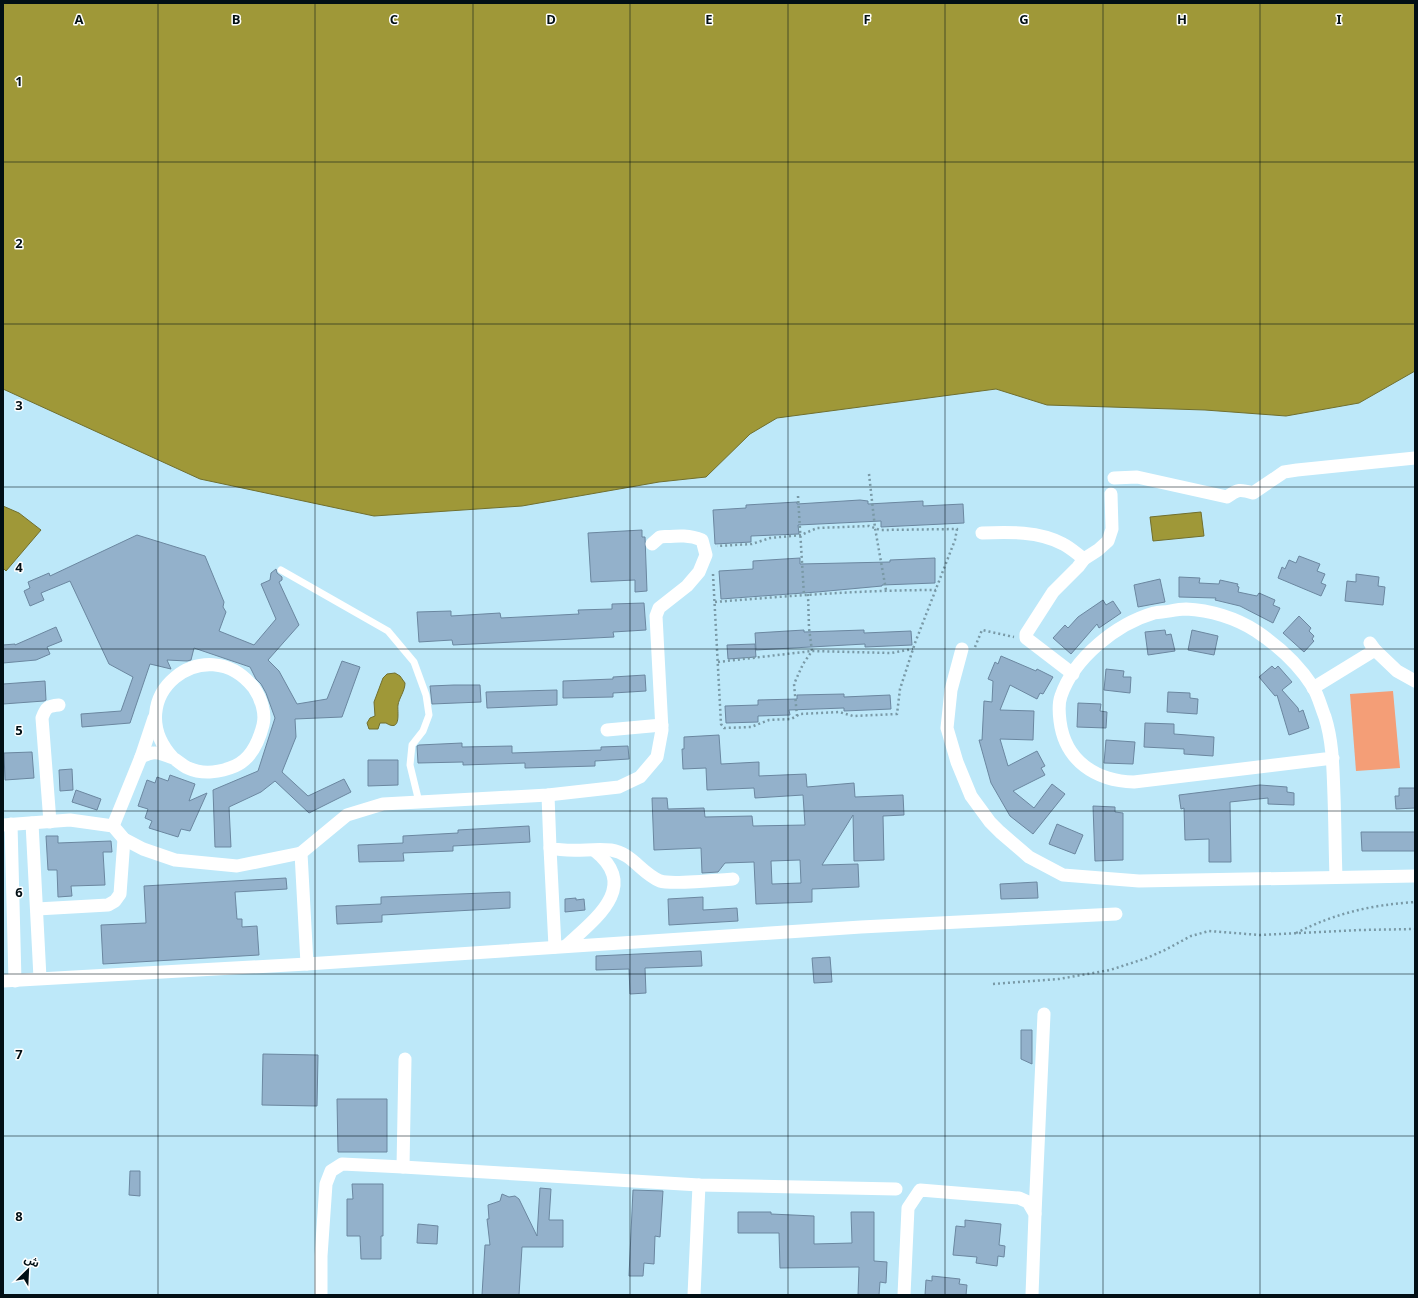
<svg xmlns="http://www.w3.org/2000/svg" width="1418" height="1298" font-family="Georgia,'Noto Sans Arabic',serif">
	<rect width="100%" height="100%" fill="#bde8f9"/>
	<path fill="#f49e77" d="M1393,691l7,77 -44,3 -6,-77z"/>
	<g fill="#9f9838" stroke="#706f2e">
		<path d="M3,3h1412v368l-56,32 -73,13 -81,-6 -158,-5 -51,-16 -219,29 -27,16 -44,43 -47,5 -137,24 -148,10 -174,-37 -197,-90z"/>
		<path d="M3,506l16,7 22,17 -35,41 -3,-3z"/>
		<path d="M1201,512l3,24 -51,5 -3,-24z"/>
		<path d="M395,673l5,3 5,7c0,8 -6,15 -7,22 -1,6 4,28 -12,18h-6l-2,6h-9l-2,-6 3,-5 5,-2 -1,-14 9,-24 4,-4z"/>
	</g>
	<g fill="#93b1cb" stroke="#6b87a0" fill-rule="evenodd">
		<path d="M860,500l8,1v3l55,-3v5l40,-2 1,19 -83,4v-6l-83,4 1,9 -48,2v6l-36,2 -2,-34 33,-2v-3l51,-3v2z"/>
		<path d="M642,530v7h3l2,54 -12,1v-12l-44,2 -3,-49z"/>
		<path d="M137,535l68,21 19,46 -1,5 3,5 -7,19 35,14 22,-26 -15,-35 9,-4 1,-7 5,-4 1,4 5,4v3l-3,2 20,43 -31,35 11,11 18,33 30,-5 15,-38 18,6 -18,50 -47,2 1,18 -14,35 26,24 36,-17 7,13 -42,21 -34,-32 -14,11 -32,15 2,40h-16l-2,-57 45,-19 17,-53 -9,-25 -5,-9 -5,-5 -6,-12 -56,-19 -3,12 -4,1 -20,-1 4,9 -21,-5 -20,59 -48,4 -1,-13 40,-3 12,-34 -24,-13 -39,-83 -29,12 3,7 -14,6 -6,-15 6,-3 -2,-6 21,-9 1,3z"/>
		<path d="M1299,556l21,8 -3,7 8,3 -4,9 5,2 -5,11 -43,-18 4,-11 3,2 4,-9 7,3z"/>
		<path d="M800,558v6l90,-2v-2l45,-2v25l-53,2v1l-65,6 -96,7 -2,-28 34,-2v-8z"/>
		<path d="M1356,574l23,3 -1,9 7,1 -2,18 -38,-4 2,-20 9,1z"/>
		<path d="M1179,577l21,1 -1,5 20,1 1,-4 18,4 -1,2 2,1 -1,5 19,4 2,-3 16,7 -2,5 7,3 -7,15 -33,-17 -25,-6 1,-2 -37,-1z"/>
		<path d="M1160,579l5,23 -27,5 -4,-22z"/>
		<path d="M1103,600l3,5 7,-4 8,12 -22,15 -2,-4 -26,30 -18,-16 12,-13 3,3 10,-11z"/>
		<path d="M644,603l2,27 -33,2 1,5 -161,8 -1,-5 -33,2 -2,-30 34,-1v5l49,-3 1,5 78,-4 -1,-4 34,-1v-5z"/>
		<path d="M1299,616l12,12 -2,3 5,5 -2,3 2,2 -10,11 -21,-19z"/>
		<path d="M56,627l6,14 -15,6 3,7 -14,6 -33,3v-18l12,-1v1z"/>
		<path d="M804,630v2l60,-2v3l47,-2 1,14 -47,2v-3l-109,6 -1,-17z"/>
		<path d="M1165,630l1,5 5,-1 4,17 -27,4 -3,-23z"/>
		<path d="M1192,630l26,6 -4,19 -26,-5z"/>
		<path d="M755,644l1,13 -28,2 -1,-14z"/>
		<path d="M1001,656l35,15 1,-2 16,8 -10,17 -3,-1 -3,6 -27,-14 -10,25 34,1 -1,29 -33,-1 8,27 29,-15 8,15 -4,2 4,7 -32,16 21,17 18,-24 13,10 -32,40 -23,-18 -19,-33 -12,-43h3l2,-39 8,1 1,-21 -5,-2 7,-17 3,2z"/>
		<path d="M1272,666l3,3 3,-3 14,16 -10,8 16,18 1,4 4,-2 6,18 -20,7 -12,-40 -2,1 -16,-19z"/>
		<path d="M1106,669l18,2 -1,6h8l-1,16 -26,-3z"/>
		<path d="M645,675l1,16 -33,2v4l-50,1v-17l50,-2v-2z"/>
		<path d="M45,681l1,19 -2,1 -41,3v-20z"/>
		<path d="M454,685h26l1,17 -49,2 -2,-18z"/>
		<path d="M557,690v15l-70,3 -1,-16z"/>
		<path d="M1168,692l22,1v5l8,1 -1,15 -30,-2z"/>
		<path d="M844,694v3l46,-2 1,14 -47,2v-3l-55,2 1,5 -32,1v6l-32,1 -1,-17 33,-1v-5l39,-1v-4z"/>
		<path d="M1078,703l23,1 -1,7 7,1 -1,16 -29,-1z"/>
		<path d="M1145,723l29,1v10l40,3 -1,19 -29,-2v-5l-40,-2z"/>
		<path d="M719,735l2,29 38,-2v14l47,-2 1,13 47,-4 1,14 48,-2 1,20 -21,1 1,44 -30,1 -1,-46 -31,50 36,-1 1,23 -47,2v13l-56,2 -2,-42 -29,1 -7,9 -16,1 -1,-25 -47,2 -2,-52h15l1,11 36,-1 1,9 47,-1 1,10 52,-1 -2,-30 -48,3 -1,-10 -47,2 -1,-22 -23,1 -1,-20h2v-12zM800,860l1,23 -29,1 -1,-23z"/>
		<path d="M1106,740l29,2 -2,22 -29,-1z"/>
		<path d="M462,743v4l50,-1v7l89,-3v-3l27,-1 1,13 -34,2v5l-70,2v-5l-62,2v-3l-45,1 -1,-17 2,-1z"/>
		<path d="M32,752l2,26 -29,2 -1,-27z"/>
		<path d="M368,760h30v25l-30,1z"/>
		<path d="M72,769l1,21 -13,1 -1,-21z"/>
		<path d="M170,775l25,9 -6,17 18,-8 -17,38 -9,-2 -3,8 -29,-9 3,-7 -7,-3 3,-9 -10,-3 9,-26 8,3 2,-6 11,4z"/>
		<path d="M1260,785l27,2v5l7,1v12l-26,-1v-6l-38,4 1,60h-22v-23l-24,1 -1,-32 -3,1 -2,-14z"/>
		<path d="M1399,788h16v20l-19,1 -1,-13h4z"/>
		<path d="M76,790l25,9 -4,11 -25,-8z"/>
		<path d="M1093,806l22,1v5l8,1v47l-28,1z"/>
		<path d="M1057,824l26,11 -8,19 -26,-10z"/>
		<path d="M529,826l1,16 -77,4v5l-50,2 1,8 -45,1 -1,-17 45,-2v-7l55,-3v-3z"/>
		<path d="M1361,832h54v19h-53z"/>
		<path d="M46,836h12v7l53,-2 1,11h-9l2,33 -34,1 1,10 -14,1 -1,-27h-9z"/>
		<path d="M286,878l1,11 -52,3 2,27h5v8l15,-1 2,29 -156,9 -2,-39 45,-2 -2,-37z"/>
		<path d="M1037,882l1,16 -37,1 -1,-15z"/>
		<path d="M510,892v16l-128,7v7l-45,2 -1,-18 45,-2v-7z"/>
		<path d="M703,897v13l34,-2 1,13 -69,4 -1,-26z"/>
		<path d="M576,898v2l8,-1 1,11 -20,2v-13z"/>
		<path d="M701,951l1,15 -57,2 1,25 -16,1 -1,-25 -33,1v-14z"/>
		<path d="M830,957l2,25 -18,1 -2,-25z"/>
		<path d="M1021,1030h11v34l-11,-5z"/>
		<path d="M263,1054l55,1 -1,51 -55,-1z"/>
		<path d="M337,1099h50v53h-49z"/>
		<path d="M130,1171h10v25l-11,-1z"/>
		<path d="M352,1184h31v52h-2v23h-20l-1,-23h-13v-37h6z"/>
		<path d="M540,1188l11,1 -2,31h14v27h-41l-3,48h-37l3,-50h5l-3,-26h2l-1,-14 12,-4 2,-7 7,3 6,-1 4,3 18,37z"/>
		<path d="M633,1190l30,1 -3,46 -5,-1 -1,28 -10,-1 -1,13h-14z"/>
		<path d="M738,1212h33v2l43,2v28l38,-1 -1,-31h23v49l13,1 -1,21 -6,-1 -1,13h-21l1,-28 -79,1 -1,-35h-41z"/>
		<path d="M965,1220l36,4 -2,21 6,1 -1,11 -6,-1 -1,10 -21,-3 1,-6 -24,-2 3,-29 9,1z"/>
		<path d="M418,1224l20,2 -1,18 -20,-1z"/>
		<path d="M932,1276l28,3 -1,5 8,1 -1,10h-41l1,-15 6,1z"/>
	</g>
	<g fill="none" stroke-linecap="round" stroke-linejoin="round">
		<g stroke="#7999a6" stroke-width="2.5" stroke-dasharray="2 3" stroke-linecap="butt">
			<path d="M869,474l6,54 11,62"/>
			<path d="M798,496l6,99"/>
			<path d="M713,574l8,150 3,4 27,-1 18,-7 22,-1 9,-5 39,-2 14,4 44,-2 3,-25 15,-46 40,-103 2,-11 -77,1 -11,-4 -52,2 -16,7 -31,3 -18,6 -35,2"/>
			<path d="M715,602c73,-6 147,-12 221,-12"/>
			<path d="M975,647l7,-17 32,7"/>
			<path d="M718,662l94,-11 79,2 22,-4"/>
			<path d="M797,716l-3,-32 9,-20 9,-13 -3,-23 -1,-34"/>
			<path d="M1296,933c40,-20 75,-28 119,-31"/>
			<path d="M993,984l66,-5 51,-9 37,-12 18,-8 26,-14 18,-5 51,4 99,-5 56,-1"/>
		</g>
		<path stroke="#fff" stroke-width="7" d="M281,570l107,61 26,31 12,33 3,20 -6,16 -11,14 -2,20 9,37"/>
		<g stroke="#fff" stroke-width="13">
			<path d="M1114,478l23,-1 90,20c11,-8 13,-8 26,-4l31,-21 13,-2 118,-12"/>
			<path d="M982,533c27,-1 57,-2 81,11 8,4 14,10 21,15"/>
			<path d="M1370,643l5,7 22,21 18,10"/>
			<path d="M962,649l-11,41 -4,38 10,34 14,34 19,26 10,10 29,25 34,18 76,6 276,-5"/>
			<path d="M1073,674l-47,-36v-4l27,-42 25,-25 6,-8 14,-9 10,-9 4,-12 -1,-35"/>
			<path d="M1313,688l62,-38"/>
			<path d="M607,730l55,-5"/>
			<path d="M141,757c3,-1 8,-4 12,-4 5,-1 15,3 20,5 5,3 10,8 15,10 15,7 33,4 47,-2 16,-7 24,-25 28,-41 3,-12 -2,-27 -9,-37 -48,-61 -136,10 -81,70"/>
			<path d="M1333,758l-199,24c-38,-1 -69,-21 -74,-61 -1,-8 -2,-17 1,-25 13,-38 55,-72 93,-83 5,-1 11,-1 16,-2 5,-1 11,-2 16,-2 24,1 50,9 70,22 21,14 43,34 57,56 5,8 8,20 12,30 8,25 8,53 9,79 1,27 1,54 2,81"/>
			<path d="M548,795l2,53c21,5 41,0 61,2 21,3 30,23 49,31 12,4 57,-1 73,-2"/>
			<path d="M50,822l-8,-104c4,-11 6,-12 17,-13"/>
			<path d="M32,823l8,155"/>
			<path d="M11,824l4,157"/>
			<path d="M3,825l67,-5 43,6 11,13 19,10 32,11 62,6 64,-13"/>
			<path d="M113,826l28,-69 13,-39"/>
			<path d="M550,848l5,99"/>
			<path d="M37,909l71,-4 7,-4 5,-7 4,-55"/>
			<path d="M566,946c29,-27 74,-59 29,-95"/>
			<path d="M307,964l-6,-111 46,-38 36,-11 165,-9 71,-8 21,-10 17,-20 5,-27 -6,-114 3,-8 28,-22 12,-14 7,-17 -4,-15c-14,-6 -27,-4 -42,-3l-8,7"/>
			<path d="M3,981l304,-17 554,-37 255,-13"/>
			<path d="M403,1167l2,-108"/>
			<path d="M1035,1214l9,-200"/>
			<path d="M321,1295v-39l5,-72 5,-13 11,-7 61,3 296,18 197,4"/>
			<path d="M694,1295l5,-110"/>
			<path d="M904,1295l4,-87 12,-18 99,8 9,4 7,12 -3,81"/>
		</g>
	</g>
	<path fill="none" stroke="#020f15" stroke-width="1" stroke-opacity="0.55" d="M158,3v1292M315,3v1292M473,3v1292M630,3v1292M788,3v1292M945,3v1292M1103,3v1292M1260,3v1292M3,162h1412M3,324h1412M3,487h1412M3,649h1412M3,811h1412M3,974h1412M3,1136h1412"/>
	<g font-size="13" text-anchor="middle" font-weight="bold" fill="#020f15" stroke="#fff" stroke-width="3" stroke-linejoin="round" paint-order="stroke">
		<text x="79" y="24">A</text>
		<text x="236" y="24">B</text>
		<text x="394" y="24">C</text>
		<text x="551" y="24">D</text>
		<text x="709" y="24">E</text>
		<text x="867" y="24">F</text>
		<text x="1024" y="24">G</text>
		<text x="1182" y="24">H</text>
		<text x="1339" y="24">I</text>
		<text x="19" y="86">1</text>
		<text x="19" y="248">2</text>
		<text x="19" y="410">3</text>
		<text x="19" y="572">4</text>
		<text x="19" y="735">5</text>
		<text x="19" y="897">6</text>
		<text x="19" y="1059">7</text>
		<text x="19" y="1221">8</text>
	</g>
	<rect width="1418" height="1298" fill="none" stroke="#020f15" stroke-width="8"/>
	<g transform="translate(28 1270) rotate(24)" stroke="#ffffff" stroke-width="3" paint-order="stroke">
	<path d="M0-3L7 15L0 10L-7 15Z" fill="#020f15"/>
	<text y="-6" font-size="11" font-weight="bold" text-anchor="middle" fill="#020f15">ش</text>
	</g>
</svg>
